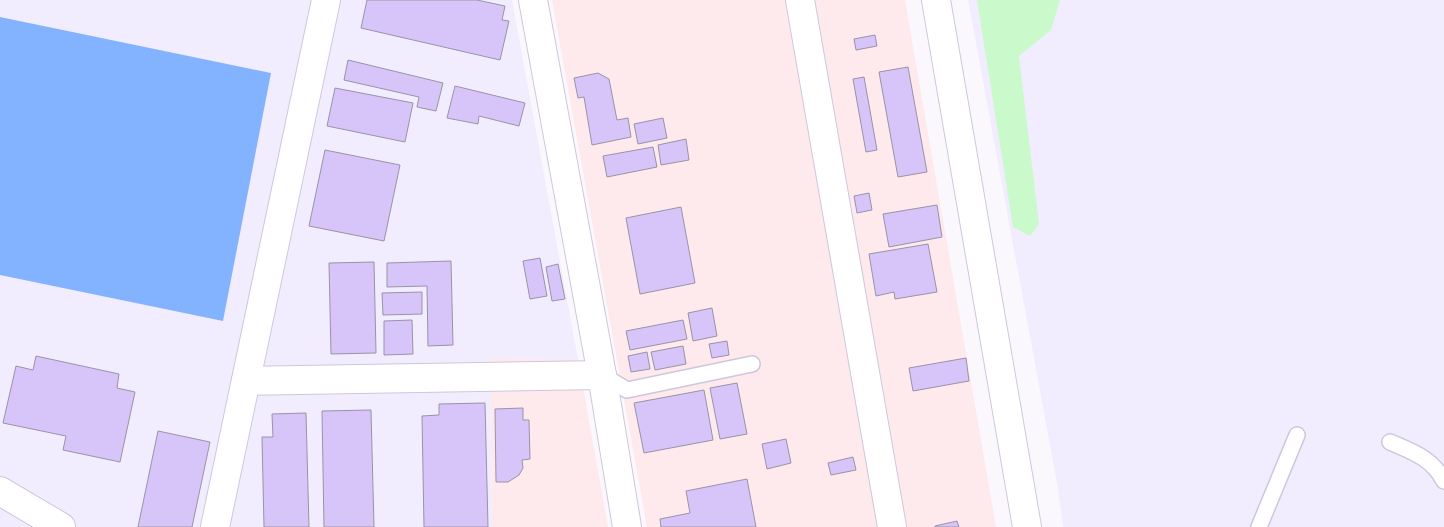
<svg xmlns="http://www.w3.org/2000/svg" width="1444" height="527" font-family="Cabin,sans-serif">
	<rect width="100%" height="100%" fill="#faf8fd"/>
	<g fill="#fee9ed">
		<path d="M552,0h353l91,527h-349z"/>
		<path d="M490,358l88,1 30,168h-116z"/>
	</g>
	<g fill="#f2edfe">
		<path d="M0,0h512l66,359 -88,-1 2,169h-492z"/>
		<path d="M968,0h476v527h-381l-5,-38z"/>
	</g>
	<path fill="#caf9cb" d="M977,0h83l-9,30 -32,26 20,168 -9,12 -17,-9z"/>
	<path fill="#83b3fe" d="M0,17l271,56 -48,248 -223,-46z"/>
	<g fill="#d7c5f9" stroke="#9993a6">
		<path d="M367,0h110l28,6 -3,14 7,1 -9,39 -139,-32z"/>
		<path d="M875,35l2,11 -21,4 -2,-11z"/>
		<path d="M348,60l95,23 -7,28 -19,-4 2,-10 -75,-17z"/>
		<path d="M908,67l19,105 -29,5 -19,-105z"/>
		<path d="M598,73l11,6 8,41 11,-2 3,19 -39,8 -8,-48 -6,1 -4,-20z"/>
		<path d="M864,77l13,73 -11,2 -13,-73z"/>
		<path d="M455,86l70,17 -6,23 -40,-10 -1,8 -31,-6z"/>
		<path d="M335,88l78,15 -8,39 -78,-16z"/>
		<path d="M663,118l4,20 -29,6 -4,-20z"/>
		<path d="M686,139l3,21 -28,5 -3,-20z"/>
		<path d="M653,147l4,20 -50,10 -4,-21z"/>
		<path d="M325,150l75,15 -16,76 -75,-15z"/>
		<path d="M869,193l3,17 -15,3 -3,-17z"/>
		<path d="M937,205l5,32 -53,10 -6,-33z"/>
		<path d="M681,207l14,76 -55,11 -14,-76z"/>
		<path d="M928,244l9,48 -42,7 -1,-7 -18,4 -7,-42z"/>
		<path d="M540,258l7,38 -17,3 -7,-38z"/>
		<path d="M451,261l2,84 -25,1 -1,-60 -40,1v-24z"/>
		<path d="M374,262l2,91 -45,1 -2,-91z"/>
		<path d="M558,264l7,35 -13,2 -6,-34z"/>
		<path d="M422,292v22l-39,1 -1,-22z"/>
		<path d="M712,308l5,28 -24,5 -5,-28z"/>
		<path d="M412,320l1,34 -29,1v-34z"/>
		<path d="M683,320l4,19 -57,11 -4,-19z"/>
		<path d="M727,341l2,14 -17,3 -3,-14z"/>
		<path d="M683,346l3,18 -31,6 -4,-18z"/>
		<path d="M647,352l3,17 -19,3 -3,-16z"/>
		<path d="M36,356l83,18 -2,14 18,4 -15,70 -57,-12 3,-14 -63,-13 13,-57 17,4z"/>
		<path d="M966,358l3,23 -56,10 -4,-23z"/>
		<path d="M737,383l10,51 -27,5 -10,-51z"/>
		<path d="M704,390l9,50 -69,13 -10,-50z"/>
		<path d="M485,403l3,124h-64l-2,-111 17,-1v-11z"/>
		<path d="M523,408v12h6l1,39 -8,1 1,8 -4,7 -11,7h-12l-1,-73z"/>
		<path d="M371,410l3,117h-50l-2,-116z"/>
		<path d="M306,413l3,114h-45l-2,-90h11l-1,-23z"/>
		<path d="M158,431l52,11 -18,85h-54z"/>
		<path d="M786,439l5,24 -24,6 -5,-25z"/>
		<path d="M853,457l3,13 -25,5 -3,-12z"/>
		<path d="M747,479l9,48h-95l-1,-8 30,-6 -4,-22z"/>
		<path d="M957,521l2,6h-24v-1z"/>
	</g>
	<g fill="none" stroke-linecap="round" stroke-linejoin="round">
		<defs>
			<g id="service">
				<path d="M602,375l25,15 125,-26"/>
				<path d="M1390,442c23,10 42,16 54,39"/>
				<path d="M1259,527l38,-92"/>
			</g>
			<g id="minor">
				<path d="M800,0l92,527"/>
				<path d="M246,381l356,-6"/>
				<path d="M215,527l111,-527"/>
			</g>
			<g id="tertiary">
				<path d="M533,0l69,375 25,152"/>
				<path d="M936,0l91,527"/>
				<path d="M0,491l61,36"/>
			</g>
		</defs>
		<use href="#service" stroke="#cec7dc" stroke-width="18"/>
		<use href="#minor" stroke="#cec7dc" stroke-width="30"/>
		<use href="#tertiary" stroke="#cec7dc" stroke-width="30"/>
		<use href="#service" stroke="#fff" stroke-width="15"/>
		<use href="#minor" stroke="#fff" stroke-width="28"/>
		<use href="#tertiary" stroke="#fff" stroke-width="28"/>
	</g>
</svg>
